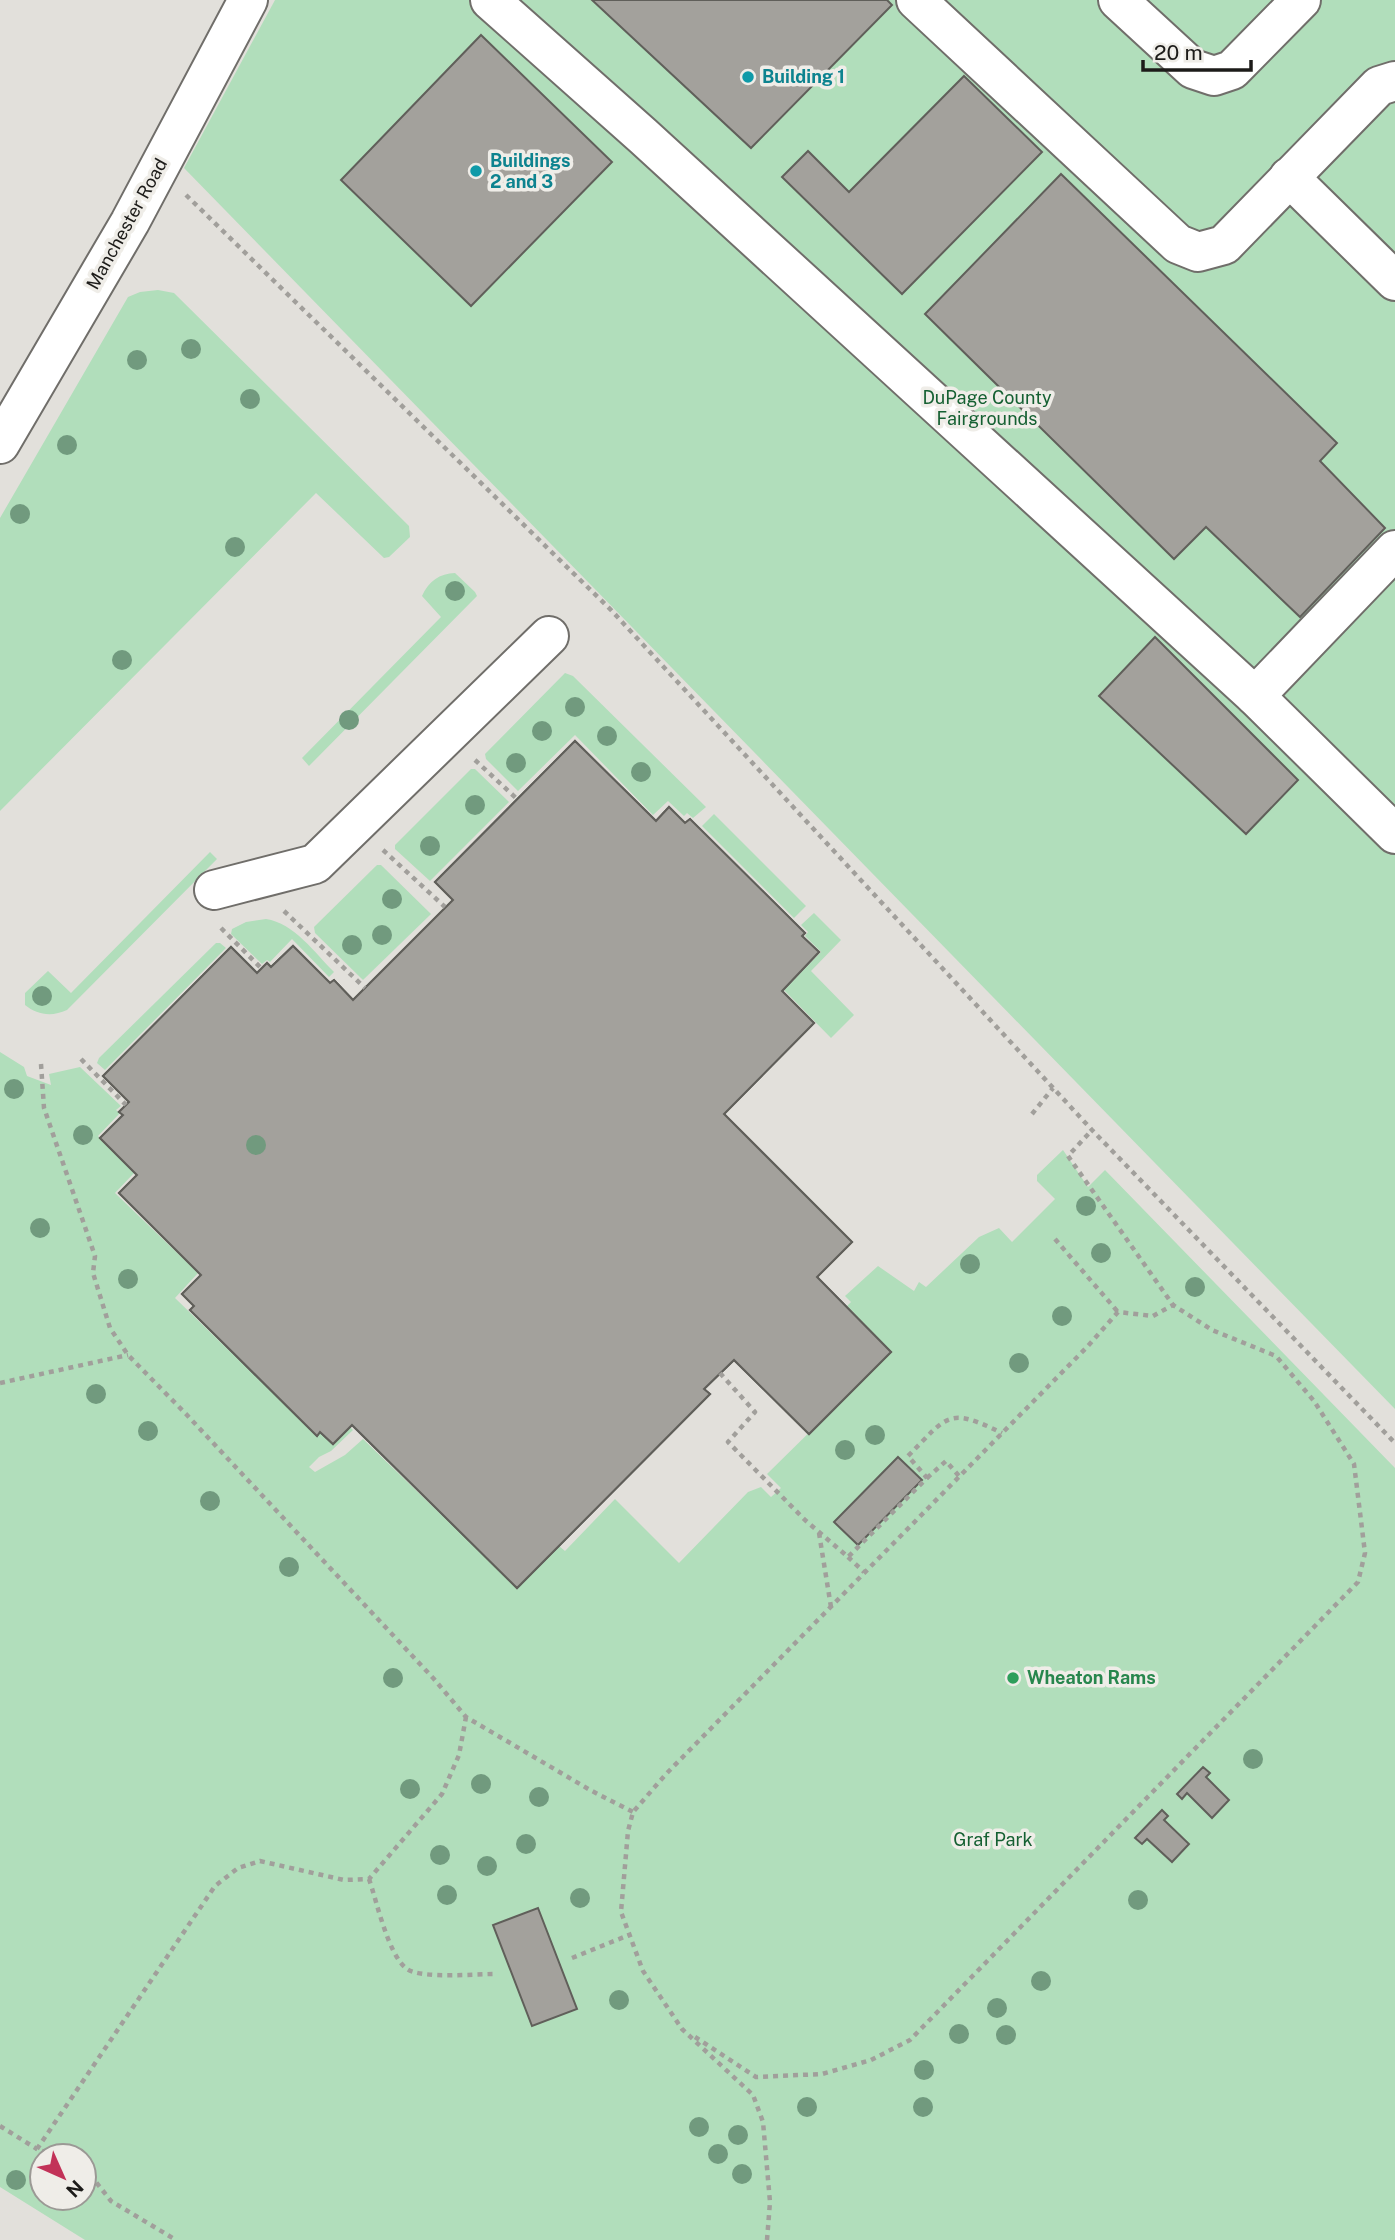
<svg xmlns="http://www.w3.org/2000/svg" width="1395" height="2240" font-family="'Public Sans',sans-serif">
	<rect width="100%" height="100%" fill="#e2e0db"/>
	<g fill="#b1debb" fill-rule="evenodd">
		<path d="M275,0h1120v1409l-1211,-1241z"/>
		<path d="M158,290l16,3 235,233 1,11 -21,20 -5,1 -68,-65 -316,318v-293l128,-221 12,-5z"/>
		<path d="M455,573l20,19 2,4 -168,170 -7,-8 139,-141 -19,-21c6,-14 18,-23 33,-23z"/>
		<path d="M565,673l8,3 133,131 -13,11 -6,-5 -3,3 -16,-15 -15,14 -78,-80 -57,56 -32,-32 -1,-5z"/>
		<path d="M471,769h4l34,33 -79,79 -35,-32v-4z"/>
		<path d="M714,814l92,92 -12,12 -92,-92z"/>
		<path d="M210,852l7,7 -150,151c-15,7 -30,5 -42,-5v-12l23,-22 23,22z"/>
		<path d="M377,865h4l50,49 -68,66 -48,-47 -1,-6z"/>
		<path d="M814,913l27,27 -30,31 43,44 -23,23 -47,-48 37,-38 -16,-16 3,-4 -7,-7z"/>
		<path d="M266,919c28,4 49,34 68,53l-5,5 -37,-38 -22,23 -3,-2 -5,4 -31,-30 1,-5 14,-7z"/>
		<path d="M216,943h4l6,5 -121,122 -8,-7 2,-5z"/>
		<path d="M0,1052l24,15 3,9 24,9 -2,-11 31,-7 41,39 -5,4 4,3 -22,23 37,36 -20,21 83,80 -23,25 142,138 3,-3 13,12 17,-18 3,3 -22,21 -12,6 -10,10 6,5 30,-17 18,-16 154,149 42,-42 6,5 50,-52 64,64 69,-71 13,-5 10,10 10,-9 -14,-14 124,-122 -44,-46 4,-4 -6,-6 33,-30 36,25 5,-9 7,5 53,-50 20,-9 13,14 43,-43 -18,-18v-6l26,-25 25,37 17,-17 290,298v772h-1310l-85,-53zM42,2156h42v42h-42z"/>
	</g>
	<g fill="#a3a19c" stroke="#605f5a" stroke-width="2" fill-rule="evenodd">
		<path d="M592,0h295l5,5 -141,143z"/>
		<path d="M481,35l131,127 -141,144 -130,-126z"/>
		<path d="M964,76l78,76 -140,142 -120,-117 26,-26 41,41z"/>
		<path d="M1061,174l276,269 -17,18 65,67 -85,89 -94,-90 -32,32 -249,-245z"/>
		<path d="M1155,637l143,143 -52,54 -147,-138z"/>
		<path d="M575,741l81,80 13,-14 16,16 5,-4 115,114 -3,3 17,16 -37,39 32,32 -90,91 128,128 -35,35 74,75 -82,82 -75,-74 -30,29 6,5 -193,194 -165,-163 -19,19 -13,-12 -3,4 -127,-126 4,-4 -12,-12 19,-19 -82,-82 18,-18 -37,-37 23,-23 -4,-3 10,-10 -26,-26 128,-129 26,26 10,-10 4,4 22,-21 37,37 4,-3 19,20 100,-100 -18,-18zM322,1051l28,28 -112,114 -29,-28z"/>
		<path d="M575,741l81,80 13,-14 16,16 5,-4 115,114 -3,3 17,16 -37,39 32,32 -90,91 128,128 -35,35 74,75 -82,82 -75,-74 -30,29 6,5 -193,194 -165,-163 -19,19 -13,-12 -3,4 -127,-126 4,-4 -12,-12 19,-19 -82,-82 18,-18 -37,-37 23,-23 -4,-3 10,-10 -26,-26 128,-129 26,26 10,-10 4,4 22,-21 37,37 4,-3 19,20 100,-100 -18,-18z"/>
		<path d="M898,1457l24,23 -64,65 -24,-23z"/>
		<path d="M1203,1767l7,6 -4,4 23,23 -17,18 -25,-25 -5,6 -5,-5z"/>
		<path d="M1162,1810l6,6 -4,4 25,24 -17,18 -25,-23 -5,5 -7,-6z"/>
		<path d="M538,1908l39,101 -45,17 -39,-101z"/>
	</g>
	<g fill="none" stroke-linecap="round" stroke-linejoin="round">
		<defs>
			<g id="minor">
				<path d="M490,0l153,136 612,560 140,138"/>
				<path d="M916,0l262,244 20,8 26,-7 155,-159 16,-5"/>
				<path d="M1118,0l75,69 21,7 18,-6 69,-70"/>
				<path d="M1289,177l106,104"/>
				<path d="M0,444l130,-222 118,-222"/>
				<path d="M1255,696l140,-146"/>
				<path d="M214,890l101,-26 234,-228"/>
			</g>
		</defs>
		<use href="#minor" stroke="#706e6a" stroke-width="42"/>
		<g stroke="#a19f9b" stroke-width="4.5" stroke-dasharray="5 5" stroke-linecap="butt">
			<path d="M186,195l425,415 481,520 303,313"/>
			<path d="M475,760l42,39"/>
			<path d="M383,850l62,57"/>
			<path d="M284,911l81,77"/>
			<path d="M221,928l41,41"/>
			<path d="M81,1059l45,46"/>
			<path d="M41,1064l3,44 51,148 -2,17 17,55 18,27 58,59 248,265 32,38 124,73 43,22"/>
			<path d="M1032,1114l21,-26"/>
			<path d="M1055,1239l63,73"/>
			<path d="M720,1373l35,39 -27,30 77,78 43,37 79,-79 -19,-22c40,-40 39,-50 94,-23"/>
			<path d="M0,1383l128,-28"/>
			<path d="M927,1478l19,-17 13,15"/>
			<path d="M819,1533l12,74"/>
			<path d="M848,1557l16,15"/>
			<path d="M369,1879c8,23 19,76 38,90 14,10 68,5 87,5"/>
			<path d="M572,1958l57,-23"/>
			<path d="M695,2037l61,40 66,-3 49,-14 39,-20 448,-458 7,-29 -11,-89 -40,-63 -38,-45 -64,-26 -39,-25"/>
			<path d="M0,2126l37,23"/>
			<path d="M56,2156l-19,-7 178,-263 23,-18 22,-7 84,19 25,-1 73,-85 17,-39 7,-38"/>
			<path d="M84,2167l27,34 65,39"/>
			<path d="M767,2240l3,-38 -7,-80 -10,-27 -71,-66 -39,-58 -22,-59 7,-81 5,-19 34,-39 420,-426 31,-35 35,4 20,-11 -105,-149 24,-26"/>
		</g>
		<use href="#minor" stroke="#fff" stroke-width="38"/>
	</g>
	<g fill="#719a7e">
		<circle cx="191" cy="349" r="10"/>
		<circle cx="137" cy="360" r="10"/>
		<circle cx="250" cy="399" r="10"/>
		<circle cx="67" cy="445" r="10"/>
		<circle cx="20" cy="514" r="10"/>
		<circle cx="235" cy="547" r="10"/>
		<circle cx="455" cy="591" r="10"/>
		<circle cx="122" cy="660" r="10"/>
		<circle cx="575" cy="707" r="10"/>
		<circle cx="349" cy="720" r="10"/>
		<circle cx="542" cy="731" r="10"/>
		<circle cx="607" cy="736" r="10"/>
		<circle cx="516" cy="763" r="10"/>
		<circle cx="641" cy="772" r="10"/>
		<circle cx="475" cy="805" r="10"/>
		<circle cx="430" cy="846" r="10"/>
		<circle cx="392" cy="899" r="10"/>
		<circle cx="382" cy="935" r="10"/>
		<circle cx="352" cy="945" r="10"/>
		<circle cx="42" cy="996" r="10"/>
		<circle cx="14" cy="1089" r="10"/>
		<circle cx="83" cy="1135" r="10"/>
		<circle cx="256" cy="1145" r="10"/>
		<circle cx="1086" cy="1206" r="10"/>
		<circle cx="40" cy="1228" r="10"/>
		<circle cx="1101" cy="1253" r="10"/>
		<circle cx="970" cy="1264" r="10"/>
		<circle cx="128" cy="1279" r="10"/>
		<circle cx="1195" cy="1287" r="10"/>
		<circle cx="1062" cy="1316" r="10"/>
		<circle cx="1019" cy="1363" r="10"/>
		<circle cx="96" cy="1394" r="10"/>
		<circle cx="148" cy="1431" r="10"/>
		<circle cx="875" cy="1435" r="10"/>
		<circle cx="845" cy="1450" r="10"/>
		<circle cx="210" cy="1501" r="10"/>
		<circle cx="289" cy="1567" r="10"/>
		<circle cx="393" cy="1678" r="10"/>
		<circle cx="1253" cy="1759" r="10"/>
		<circle cx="481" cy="1784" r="10"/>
		<circle cx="410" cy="1789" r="10"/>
		<circle cx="539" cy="1797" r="10"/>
		<circle cx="526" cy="1844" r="10"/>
		<circle cx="440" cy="1855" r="10"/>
		<circle cx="487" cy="1866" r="10"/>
		<circle cx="447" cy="1895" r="10"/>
		<circle cx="580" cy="1898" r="10"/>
		<circle cx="1138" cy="1900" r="10"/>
		<circle cx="1041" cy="1981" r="10"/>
		<circle cx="619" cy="2000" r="10"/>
		<circle cx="997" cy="2008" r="10"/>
		<circle cx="959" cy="2034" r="10"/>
		<circle cx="1006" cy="2035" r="10"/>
		<circle cx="924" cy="2070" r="10"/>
		<circle cx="807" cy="2107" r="10"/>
		<circle cx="923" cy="2107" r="10"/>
		<circle cx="699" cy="2127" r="10"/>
		<circle cx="738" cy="2135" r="10"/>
		<circle cx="718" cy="2154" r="10"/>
		<circle cx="742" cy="2174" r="10"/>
		<circle cx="16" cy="2180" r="10"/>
	</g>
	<g fill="#0f9aa8" stroke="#efede8" stroke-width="2.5">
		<circle cx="748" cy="77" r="7"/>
		<circle cx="476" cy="171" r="7"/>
	</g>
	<circle fill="#2e9e5b" stroke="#efede8" stroke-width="2.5" cx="1013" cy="1678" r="7"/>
	<g text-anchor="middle" stroke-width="7" stroke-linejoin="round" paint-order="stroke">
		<g font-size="18" font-weight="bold" fill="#0d838f" stroke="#efede8" text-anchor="start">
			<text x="762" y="83">Building 1</text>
			<text x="490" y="167">Buildings<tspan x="490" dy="21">2 and 3</tspan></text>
		</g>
		<g font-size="18" fill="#1c1b19" stroke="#efede8">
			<text transform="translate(127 224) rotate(-61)" y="6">Manchester Road</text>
		</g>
		<g font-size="18" fill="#156032" stroke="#efede8">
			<text x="987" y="404">DuPage County<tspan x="987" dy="21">Fairgrounds</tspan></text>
			<text x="993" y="1846">Graf Park</text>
		</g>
		<g font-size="18" font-weight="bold" fill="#27864d" stroke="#efede8" text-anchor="start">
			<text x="1027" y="1684">Wheaton Rams</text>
		</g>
	</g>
	<g transform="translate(63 2177) rotate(135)"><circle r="33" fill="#efede8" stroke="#9b9995" stroke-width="2"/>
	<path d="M0-5L12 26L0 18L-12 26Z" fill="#c23258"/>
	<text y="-10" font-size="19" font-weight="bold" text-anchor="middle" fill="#1c1b19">N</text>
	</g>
	<path d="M1143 60v10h108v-10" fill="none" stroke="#1c1b19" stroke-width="3.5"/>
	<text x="1154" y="60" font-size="21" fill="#1c1b19" stroke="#efede8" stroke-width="5" paint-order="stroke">20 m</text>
</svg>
